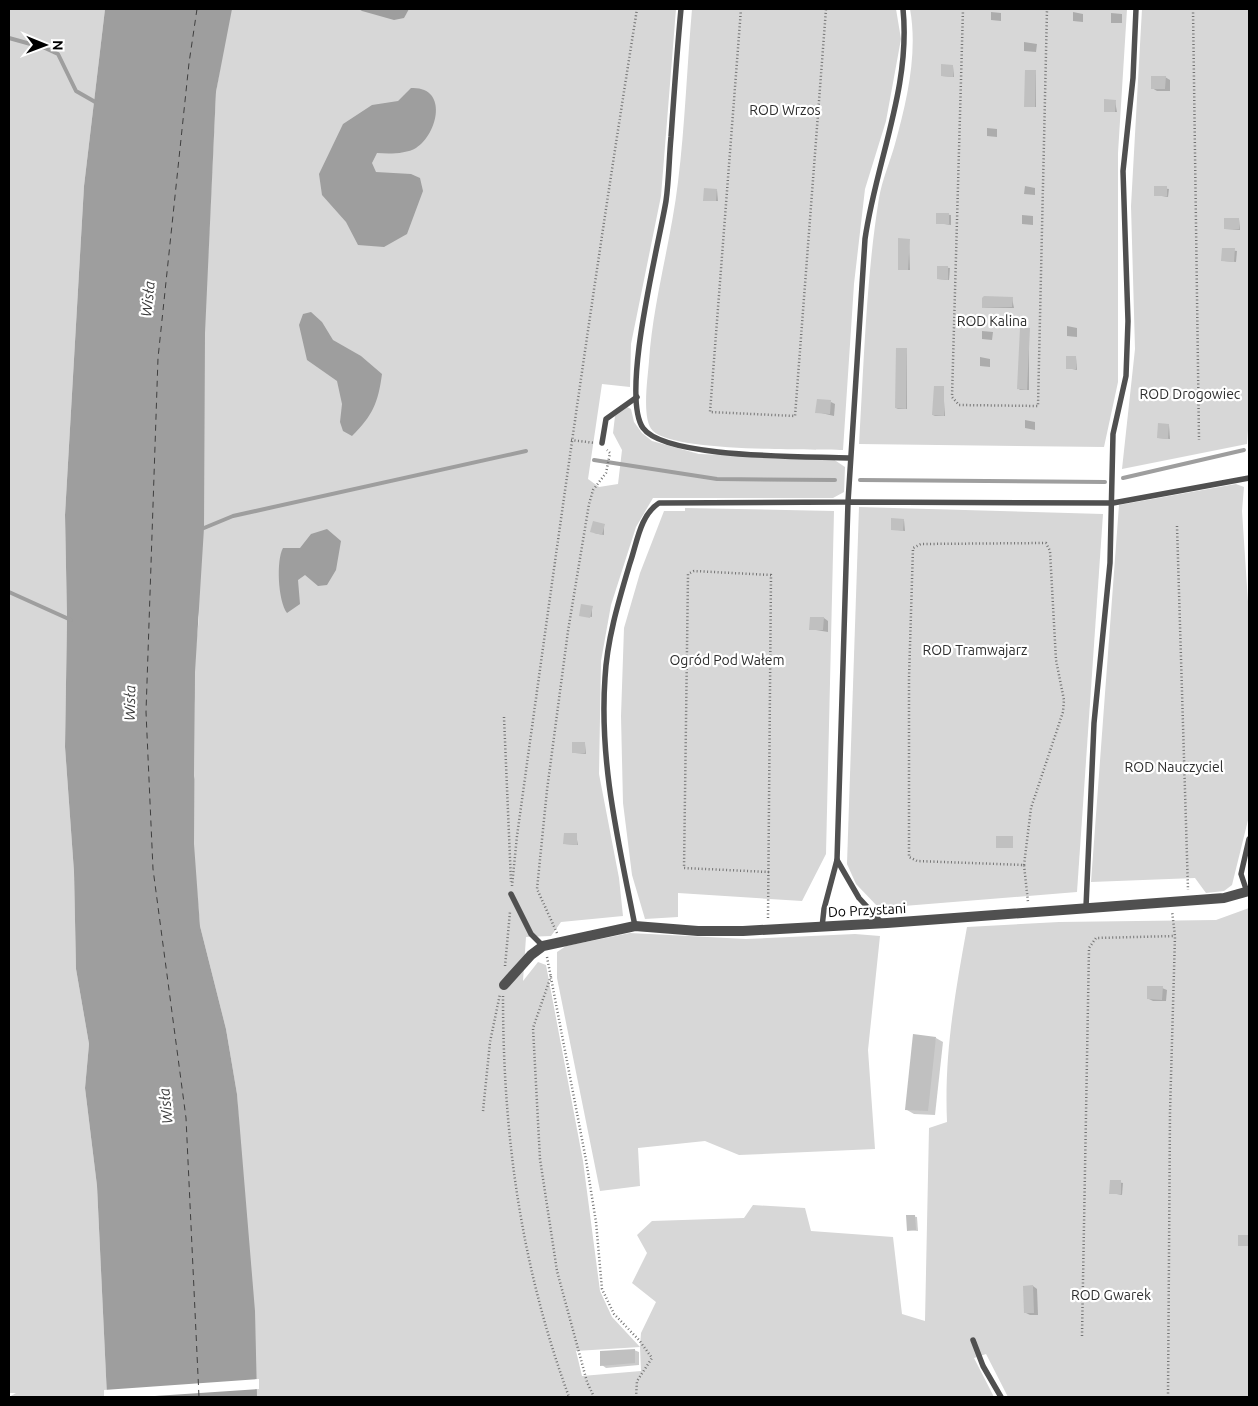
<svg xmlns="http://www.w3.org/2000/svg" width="1258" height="1406" font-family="Ubuntu,sans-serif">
	<rect width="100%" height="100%" fill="#fff"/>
	<g fill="#d7d7d7" fill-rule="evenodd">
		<path d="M9,9h96l-21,177 -19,329 2,104 -2,128 9,125 2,97 13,75 -4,44 12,98 10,211h-98l7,-4h-7z"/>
		<path d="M230,9h446l-15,187 -30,148 -1,43 -28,-3 -14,95 11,8 19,-3 4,-34 -9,-17 2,-17 12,-9 4,2 3,13 8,11 10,8 47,13 134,5 12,8 -1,25 -11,6h-180l-17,29 -25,78 -10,56 -2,113 20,104 4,38 -62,6 -10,14 -25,1 -3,44 15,-19 8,3 37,196 17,130 12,26 28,30 1,-14 15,-31 -24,-19 15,-30 -10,-18 15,-14 92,-3 9,-13 52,3 6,23 82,6 9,77 23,7 4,-193 18,-6c-3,-69 8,-128 20,-195l92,-5 157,-2 33,-12v489h-241l-22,-43 -12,4 20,39h-739l-18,-303 -11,-65 -26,-103 -6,-67 -3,-70 4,-13v-72l-3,-21 7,-66 -7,-40 24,-485zM640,1347l1,24 -59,5 -6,-25z"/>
		<path d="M692,9h204l5,30 -15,82 -21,68 -11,95 -11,166c-35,-1 -169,2 -190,-19 -12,-11 -5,-54 -4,-70 4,-60 22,-119 29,-179 7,-57 9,-116 14,-173z"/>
		<path d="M910,9h217l-9,144v229l-14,65 -245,-3c5,-82 7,-165 20,-246 3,-18 11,-36 16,-54 12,-43 23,-91 15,-135z"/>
		<path d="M1142,9h107v407l-2,28 -125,25 13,-120 -4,-143z"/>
		<path d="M1236,484l8,3 -2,24 7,106v199l-17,69 -8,6 -18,2 -11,-15 -104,4 28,-377z"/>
		<path d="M859,507l244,7 -26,378 -198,16 -23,-24 -9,-20z"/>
		<path d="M685,508l149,3 -8,343 -24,47 -124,-8v24l-33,2 -13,-44 -9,-72 -2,-87 3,-88 16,-55 24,-62h21z"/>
		<path d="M630,933l116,6 109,-5 25,2 -12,114 7,99 -136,6 -34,-14 -67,7 2,38 -40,5 -43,-213v-26l9,-6z"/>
	</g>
	<g fill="#9e9e9e">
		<path d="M105,9h127l-16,83 -11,241 -1,195 -9,144 -1,172 6,82 26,103 11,65 18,217 2,86h-150l-10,-211 -12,-98 4,-44 -13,-75 -2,-97 -9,-125 2,-128 -2,-104 19,-329z"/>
		<path d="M359,9h50l-5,9 -10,2 -32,-9z"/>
		<path d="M411,88c37,-2 28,45 5,60 -10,6 -27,6 -39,5l-5,10 4,9 35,2 9,4 3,13 -16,43 -23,13 -26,-2 -12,-23 -24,-27 -3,-21 24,-50 29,-19 26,-4z"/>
		<path d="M311,312l11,10 11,18 28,16 21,18c-4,29 -9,41 -30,62l-9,-5 -3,-9 2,-18 -5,-23 -30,-21 -8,-35 4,-11z"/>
		<path d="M327,529l14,12 -5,29 -9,15 -9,1 -13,-11 -7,5 2,24 -13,9c-9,-12 -11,-53 -4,-65h17l11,-14z"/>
	</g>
	<path fill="#fff" d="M259,1379v10l-119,8h-36v-7z"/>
	<g fill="#0003">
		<path d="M991,12l10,1v8l-10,-1z"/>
		<path d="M1073,12l10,2v8l-10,-1z"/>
		<path d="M1111,13l11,1v9h-11z"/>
		<path d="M1024,42l13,2 -1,8 -12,-1z"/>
		<path d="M953,66l1,11 -12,-1z"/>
		<path d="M1036,71v36h-9z"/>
		<path d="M1165,77l5,3v11h-13l-5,-3z"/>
		<path d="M1115,101l2,11h-10z"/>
		<path d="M987,128l10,1v8l-10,-1z"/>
		<path d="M1025,186l10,2v7l-11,-1z"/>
		<path d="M1155,187l14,2 -1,8 -13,-2z"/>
		<path d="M717,190l1,11h-12z"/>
		<path d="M938,214l13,1v10l-14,-2z"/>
		<path d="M1022,215l11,1v9l-11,-1z"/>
		<path d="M1239,219l1,11 -15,-1z"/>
		<path d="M909,240l1,30h-9z"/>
		<path d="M1223,249l14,2 -1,11 -12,-1z"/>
		<path d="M938,267l12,1 -1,12 -11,-1z"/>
		<path d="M1012,298l2,10h-31z"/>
		<path d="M1067,326l10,2v9l-10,-1z"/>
		<path d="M1029,329v61h-9l-1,-1z"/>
		<path d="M982,331l11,1 -1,8 -10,-1z"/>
		<path d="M907,350v59h-9l-2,-1z"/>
		<path d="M980,357l10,2v8l-10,-1z"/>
		<path d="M1076,357l1,13 -10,-2z"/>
		<path d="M943,387l2,29h-10l-2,-1z"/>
		<path d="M831,402l4,2 -1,12 -17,-4z"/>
		<path d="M1025,420l10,2v8l-10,-2z"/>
		<path d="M1169,425l1,14 -12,-1z"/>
		<path d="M904,520l1,11 -13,-2z"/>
		<path d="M604,525v10l-10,-2z"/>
		<path d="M592,607v10l-12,-2z"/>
		<path d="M824,618l4,3v11l-18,-3z"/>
		<path d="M585,744l1,10 -11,-1z"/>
		<path d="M576,834l2,11 -13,-1z"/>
		<path d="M1162,988l5,2 -1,11h-13l-4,-2z"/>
		<path d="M936,1038l7,4 -8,73 -21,-1 -7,-4z"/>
		<path d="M1111,1181l12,2 -1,12 -11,-2z"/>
		<path d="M907,1216l10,1 1,14 -10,-1z"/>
		<path d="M1033,1286l4,3 1,26h-8l-4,-2z"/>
		<path d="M634,1350l5,2v13l-33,3 -4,-3z"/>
	</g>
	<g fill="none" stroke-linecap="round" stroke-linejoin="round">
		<g stroke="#9e9e9e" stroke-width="4">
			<path d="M9,38l36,10 13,6 18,37 21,12"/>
			<path d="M594,460l123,19 118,1"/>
			<path d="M1123,478l121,-28"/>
			<path d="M860,480l245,2"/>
			<path d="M204,528l29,-12 293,-65"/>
			<path d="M9,592l62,28"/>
		</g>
		<path stroke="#3f3f3f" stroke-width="1" stroke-dasharray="6 5" stroke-linecap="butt" d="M197,9l-8,54 -31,295 -12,354 7,157 33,249 13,279"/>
	</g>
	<g fill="#c0c0c0">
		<path d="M941,64l12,1v12l-12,-1z"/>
		<path d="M1025,70h11l-1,37h-11z"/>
		<path d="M1151,76h15l-1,13h-14z"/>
		<path d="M1104,99l12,1 -1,12h-11z"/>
		<rect x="1154" y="186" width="13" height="10"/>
		<path d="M704,188l13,1 -1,12h-13z"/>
		<rect x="936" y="213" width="13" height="11"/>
		<rect x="1224" y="218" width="15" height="11"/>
		<path d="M898,238l12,1 -2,31h-10z"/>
		<path d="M1222,248h13l-1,14 -13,-1z"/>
		<path d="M937,266h11v14l-11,-1z"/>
		<path d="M984,296l29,1 -1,10 -30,1v-10z"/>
		<path d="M1020,328h10l-3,62 -10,-1z"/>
		<path d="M896,348h11l-1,61 -11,-1z"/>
		<rect x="1066" y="356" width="10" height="13"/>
		<path d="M934,386h10v30l-12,-1z"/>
		<path d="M817,399l14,1 -1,14 -15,-1z"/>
		<path d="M1158,423l11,1 -1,15 -11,-1z"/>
		<path d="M891,518l13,1 -1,12 -12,-1z"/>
		<path d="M593,521l12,3 -3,11 -12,-3z"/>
		<path d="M581,604l12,2 -3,12 -11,-2z"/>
		<path d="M810,617h14l-1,13h-14z"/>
		<rect x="572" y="742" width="13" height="11"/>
		<path d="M564,833h13v12l-14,-1z"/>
		<rect x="996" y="836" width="17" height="12"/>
		<path d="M1147,986h16l-1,14 -15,-1z"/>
		<path d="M913,1034l23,3 -8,74 -23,-1z"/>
		<path d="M1110,1180h11v14h-12z"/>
		<path d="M906,1215h9l1,15 -9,1z"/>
		<rect x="1238" y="1235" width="11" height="11"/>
		<path d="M1033,1285l1,28h-10l-1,-27z"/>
		<path d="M635,1349v14l-35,3v-15z"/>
	</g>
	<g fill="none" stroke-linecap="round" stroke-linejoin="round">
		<g stroke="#727272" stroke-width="2.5" stroke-dasharray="1 2.5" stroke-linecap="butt">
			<path d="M741,9l-31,403 85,4 31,-407"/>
			<path d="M963,9l-11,388 7,8 79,1 9,-397"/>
			<path d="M1193,9l6,431"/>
			<path d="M571,440l24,3"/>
			<path d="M1177,526l11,364"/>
			<path d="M504,717l7,165"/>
			<path d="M1024,865l7,-57 32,-96 1,-12 -8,-40 -6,-109 -4,-8 -125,1 -8,4 -4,130v179l8,4 107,4 4,37"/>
			<path d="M512,886l5,-50c38,-276 76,-552 120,-827"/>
			<path d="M768,918l3,-343 -77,-4 -6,3 -4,294 85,4"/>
			<path d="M557,933l-20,-44 10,-99 21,-159 21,-127 4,-14 13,-17 4,-20 -3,-3"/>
			<path d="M547,957l39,203 10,62 6,67 12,25 25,26 13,18 -15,23 -1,16"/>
			<path d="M505,966l5,-54"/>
			<path d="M551,976l-18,52 7,131 17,112 30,111 7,15"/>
			<path d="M503,996c0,140 18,270 66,401"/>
			<path d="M483,1111l7,-69 10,-48"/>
			<path d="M1082,1336l7,-388 7,-10 79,-2"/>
			<path d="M1168,1397l2,-285 5,-176 -3,-25"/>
		</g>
		<g stroke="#505050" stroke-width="5.5">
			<path d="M681,9c-4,42 -7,85 -10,128 -2,21 -2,43 -5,64 -7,43 -46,194 -23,227 22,31 166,28 206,30"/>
			<path d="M602,443l4,-24 31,-22"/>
			<path d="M1247,892l-6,-18 8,-35"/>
			<path d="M511,894l20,40 12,12"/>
			<path d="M1086,907l8,-184 16,-160 3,-129 13,-58 2,-55 -5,-150 10,-93 3,-69"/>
			<path d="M882,923l-23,-25 -22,-38 11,-358 265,1 136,-25"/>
			<path d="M635,926c-16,-82 -36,-163 -30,-248 2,-39 14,-78 25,-115 7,-20 10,-48 29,-60l189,-1 17,-263c11,-77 46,-152 38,-230"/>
			<path d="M822,927l2,-18 13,-49"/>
			<path d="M973,1340l10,26 18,31"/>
		</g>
		<path stroke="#505050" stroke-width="10" d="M504,985l27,-30 12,-9 92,-20 63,5h45l144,-8 337,-25 25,-7"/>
	</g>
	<g text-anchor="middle" stroke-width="4.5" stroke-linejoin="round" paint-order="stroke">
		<g font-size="14" fill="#2e2e2e" stroke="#fff">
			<text x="785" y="115">ROD Wrzos</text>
			<text x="992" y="326">ROD Kalina</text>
			<text x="1190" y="399">ROD Drogowiec</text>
			<text x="975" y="655">ROD Tramwajarz</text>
			<text x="727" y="665">Ogród Pod Wałem</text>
			<text x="1174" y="772">ROD Nauczyciel</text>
			<text x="1111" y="1300">ROD Gwarek</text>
		</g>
		<g font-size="14" fill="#000" stroke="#fff">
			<text transform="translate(867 910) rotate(-3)" y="5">Do Przystani</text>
		</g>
		<g font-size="15" font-style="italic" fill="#3f3f3f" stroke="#fff">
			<text transform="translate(148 299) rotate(-84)" y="5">Wisła</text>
			<text transform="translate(130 703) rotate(-89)" y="5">Wisła</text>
			<text transform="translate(166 1106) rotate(-96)" y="5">Wisła</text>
		</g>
	</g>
	<rect width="1258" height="1406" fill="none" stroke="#000000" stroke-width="20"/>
	<g transform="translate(45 45) rotate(91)" stroke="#ffffff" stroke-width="4" paint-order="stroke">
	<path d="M0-4L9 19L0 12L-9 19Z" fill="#000000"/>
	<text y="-8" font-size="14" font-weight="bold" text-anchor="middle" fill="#000000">N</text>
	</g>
</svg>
